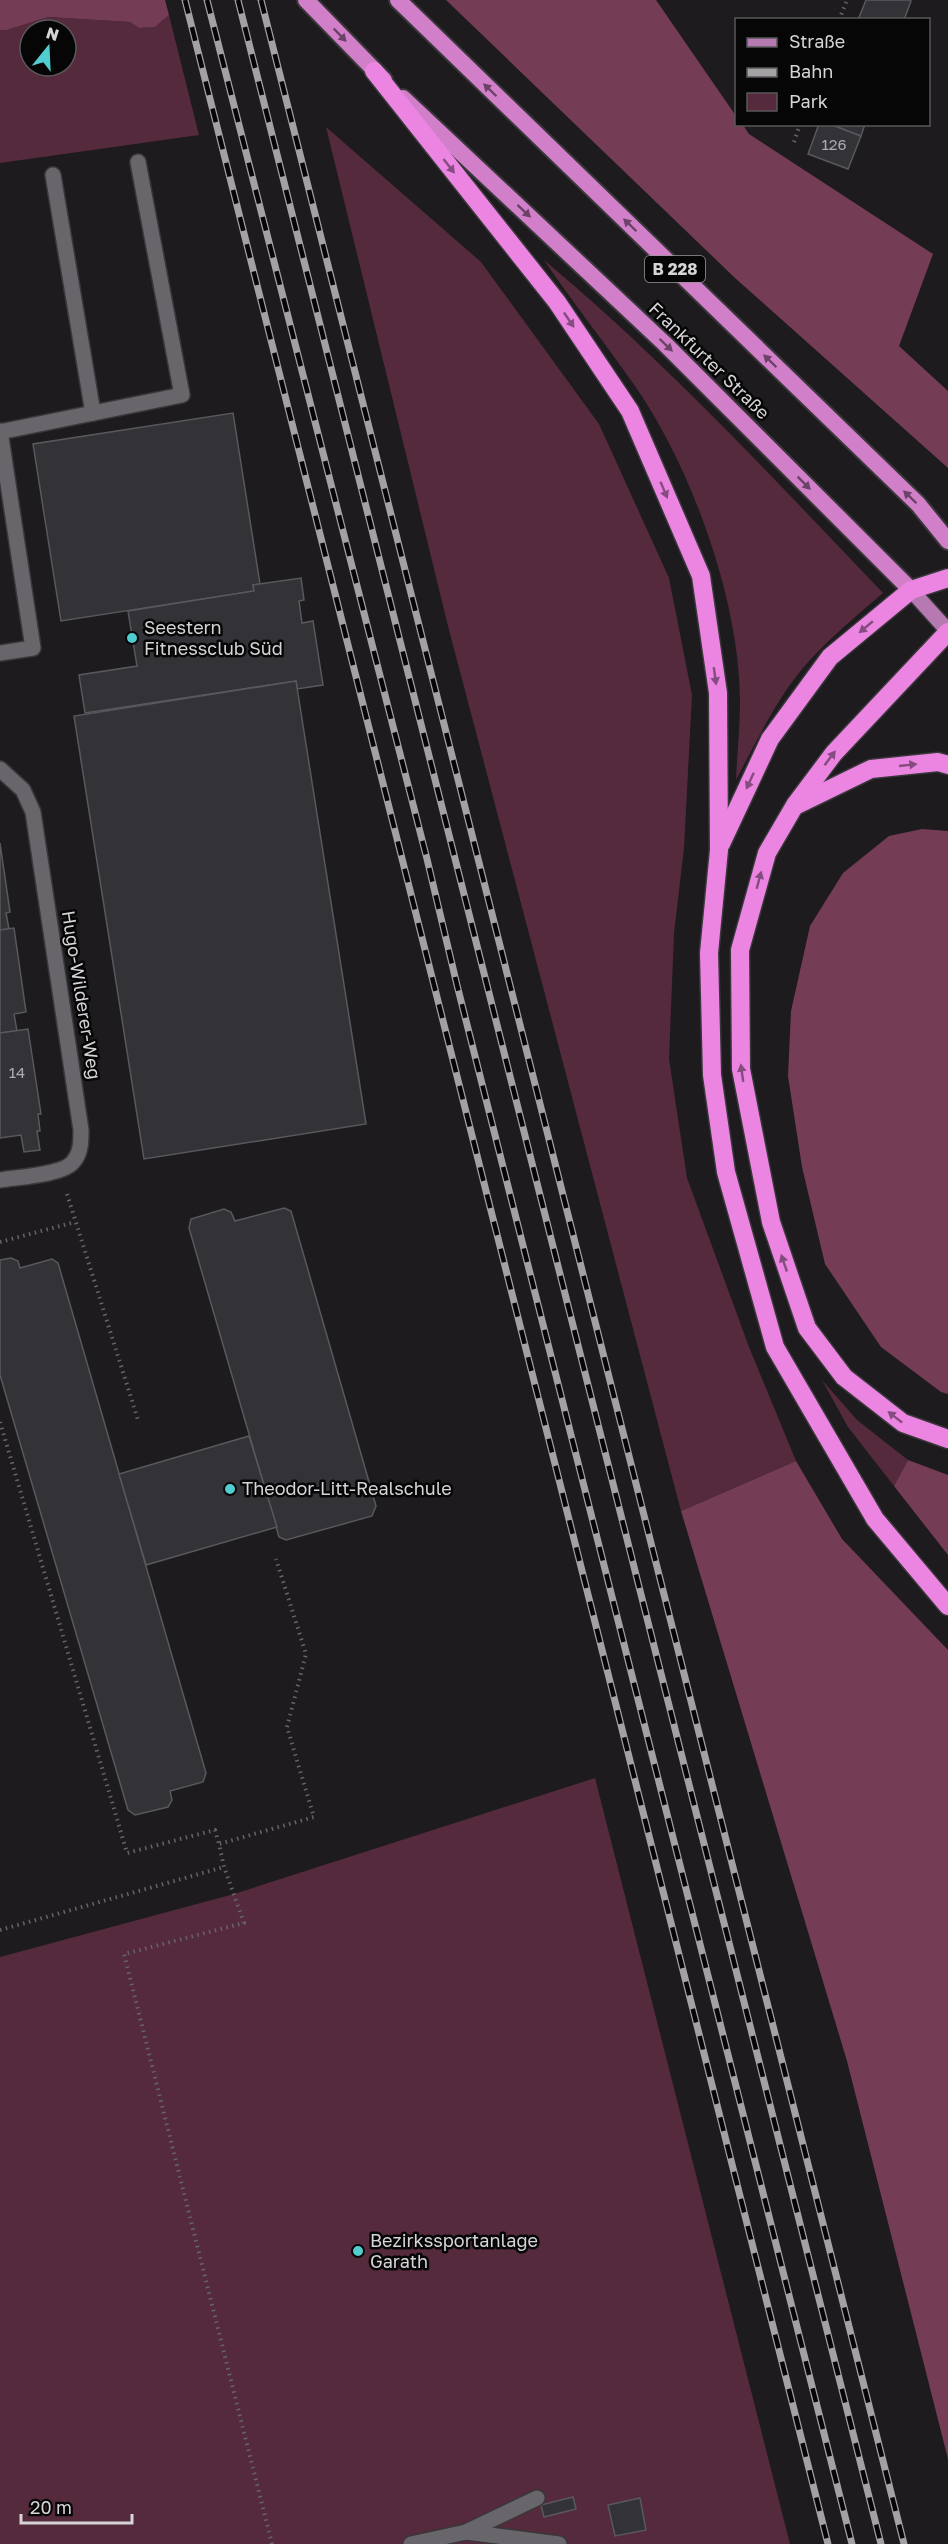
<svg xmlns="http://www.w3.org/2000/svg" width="948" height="2544" font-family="'Golos Text',sans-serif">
	<rect width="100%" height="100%" fill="#1d1b1e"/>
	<g fill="#552a3d" fill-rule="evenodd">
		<path d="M169,15l30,120 -199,28v-133h7l41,-13 82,5 9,6 16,-1zM30,30h36v36h-36z"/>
		<path d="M326,127l155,135 118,162 70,154 23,117 -8,153 -10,85 -5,126 18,119 62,169 47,114 -115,50 -233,-885z"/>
		<path d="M544,260c121,101 230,219 339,333 -28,24 -57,48 -81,76 -27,33 -46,73 -66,111 1,-26 4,-52 4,-78 0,-100 -48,-234 -105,-316 -30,-43 -62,-83 -91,-126z"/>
		<path d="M822,1380l35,40 51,40 -14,26 -46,-59z"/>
		<path d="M595,1778l195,766h-790v-587l234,-63z"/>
	</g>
	<g fill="#753c55">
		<path d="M0,0h165l4,15 -14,12 -16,1 -9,-6 -82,-5 -41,13h-7z"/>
		<path d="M446,0h210l80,116v8l7,1 6,9 184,120 -34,92 49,45v77l-213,-190z"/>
		<path d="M922,829l26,2v563l-7,-2 -60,-45 -56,-83 -23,-97 -14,-91 3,-65 19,-85 33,-53 46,-37z"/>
		<path d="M908,1460l40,15v80l-54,-69z"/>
		<path d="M796,1461l46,78 106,111v809l-101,-398 -166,-550z"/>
	</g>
	<g fill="#323237" stroke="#58585d" stroke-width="1.5">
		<path d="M866,0h44l1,1 -7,19h-46z"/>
		<path d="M819,124h11l31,12 -13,33 -40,-15z"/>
		<path d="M830,124h35l-4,12z"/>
		<path d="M233,413l27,171 -7,1 1,6 -193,30 -28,-177z"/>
		<path d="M301,578l3,22 -5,1 3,22 11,-2 10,64 -26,4 -1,-8 -211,32 -6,-38 58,-9 -9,-55 126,-20 -1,-6z"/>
		<path d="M296,681l70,443 -222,35 -70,-443z"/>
		<path d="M0,843l10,69 -4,1 3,16 -9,1z"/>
		<path d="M14,928l12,84 -12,2 3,17 -17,2v-103z"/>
		<path d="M28,1029l13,85h-3l2,17h-3l3,19 -16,2 -3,-17 -21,3v-105z"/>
		<path d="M284,1208l7,3 85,295 -4,10 -86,24 -7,-3 -90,-309 2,-9 33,-10 7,3 4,9z"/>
		<path d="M11,1258l7,3 2,7 32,-9 6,4 148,510 -3,9 -33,9 2,9 -4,7 -33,8 -7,-5 -128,-435v-115z"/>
		<path d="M249,1436l28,91 -131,38 -27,-91z"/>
		<path d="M573,2497l3,12 -32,8 -3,-12z"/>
		<path d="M640,2498l6,32 -31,6 -7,-31z"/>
	</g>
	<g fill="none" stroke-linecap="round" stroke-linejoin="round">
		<defs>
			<g id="service">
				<path d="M53,175l40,238"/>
				<path d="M0,431l33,217 -33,5"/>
				<path d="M0,432l182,-37 -44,-233"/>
				<path d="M466,2532l93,12"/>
				<path d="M411,2544l55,-12 71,-34"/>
			</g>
			<path id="minor" d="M0,769l23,21 10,22 48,318c0,12 0,23 -8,32 -10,13 -56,15 -73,18"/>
			<path id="primary" d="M911,590l37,41"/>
			<g id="trunk">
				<path d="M306,0l78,80"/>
				<path d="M398,0l520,504 30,37"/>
				<path d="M403,98l262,246 246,246"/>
			</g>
			<g id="motorway">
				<path d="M374,71l183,231 73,109 71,165 17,117 1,157 -10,103 3,122 14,97 49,175 100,172 73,87"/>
				<path d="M948,632l-114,121 -39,52 -28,48 -27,97 1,119 30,153 36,106 37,49 59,46 45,16"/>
				<path d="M797,805l74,-36 67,-7 10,3"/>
				<path d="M721,844l49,-105 60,-82 81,-67 37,-12"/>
			</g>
		</defs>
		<use href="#service" stroke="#39373a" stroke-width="18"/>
		<use href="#minor" stroke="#39373a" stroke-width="18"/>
		<use href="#primary" stroke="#39373a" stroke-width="18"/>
		<use href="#trunk" stroke="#39373a" stroke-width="20"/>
		<use href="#motorway" stroke="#39373a" stroke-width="21"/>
		<g stroke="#666467" stroke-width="4" stroke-dasharray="1.5 4.5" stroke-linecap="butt">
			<path d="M839,20l8,-20"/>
			<path d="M794,142l6,-18"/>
			<path d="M67,1194l72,229"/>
			<path d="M0,1242l75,-20"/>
			<path d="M0,1422l127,431 88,-23 4,14"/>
			<path d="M0,1930l224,-63"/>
			<path d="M272,2544l-148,-590 120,-31 -20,-56 -5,-23 95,-27 -27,-90 19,-73 -30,-95"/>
		</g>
		<use href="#service" stroke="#68666b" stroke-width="15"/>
		<use href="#minor" stroke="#68666b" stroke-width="15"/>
		<use href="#primary" stroke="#b779b2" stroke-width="15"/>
		<use href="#trunk" stroke="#d27fca" stroke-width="16"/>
		<use href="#motorway" stroke="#ec85e2" stroke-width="18"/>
		<defs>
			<g id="rail">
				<path d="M185,0l643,2544"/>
				<path d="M207,0l220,859 30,126 395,1559"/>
				<path d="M238,0l643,2544"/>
				<path d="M261,0l643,2544"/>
			</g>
		</defs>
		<use href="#rail" stroke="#a3a1a4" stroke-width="7"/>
		<use href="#rail" stroke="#070607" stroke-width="4.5" stroke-dasharray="14" stroke-linecap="butt"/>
	</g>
	<defs><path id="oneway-solid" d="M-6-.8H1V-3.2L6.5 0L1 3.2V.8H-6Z" transform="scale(1.5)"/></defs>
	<g fill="#6c4268">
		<use href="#oneway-solid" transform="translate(340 35) rotate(46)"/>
		<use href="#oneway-solid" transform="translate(490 90) rotate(-136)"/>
		<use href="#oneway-solid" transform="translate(524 211) rotate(43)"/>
		<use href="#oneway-solid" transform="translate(630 225) rotate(-136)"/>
		<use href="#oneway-solid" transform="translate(666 345) rotate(44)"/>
		<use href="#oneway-solid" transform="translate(770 361) rotate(-136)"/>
		<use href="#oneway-solid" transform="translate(804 483) rotate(45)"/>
		<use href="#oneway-solid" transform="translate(910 497) rotate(-136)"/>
	</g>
	<g fill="#854c7f">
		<use href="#oneway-solid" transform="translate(449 166) rotate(52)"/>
		<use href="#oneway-solid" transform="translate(569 320) rotate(56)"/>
		<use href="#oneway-solid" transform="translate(664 490) rotate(67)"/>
		<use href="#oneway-solid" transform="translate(866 627) rotate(140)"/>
		<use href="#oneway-solid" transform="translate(715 676) rotate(82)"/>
		<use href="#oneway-solid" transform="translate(830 758) rotate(-53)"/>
		<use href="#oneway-solid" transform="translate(908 765) rotate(-6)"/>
		<use href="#oneway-solid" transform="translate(750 781) rotate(115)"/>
		<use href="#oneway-solid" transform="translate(759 880) rotate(-75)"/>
		<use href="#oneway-solid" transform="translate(742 1073) rotate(-98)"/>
		<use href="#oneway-solid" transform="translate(784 1263) rotate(-109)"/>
		<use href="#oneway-solid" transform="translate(895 1417) rotate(-142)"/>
	</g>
	<g fill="#52cdcf" stroke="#070607" stroke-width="2">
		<circle cx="132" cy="638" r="6"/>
		<circle cx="230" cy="1489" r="6"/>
		<circle cx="358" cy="2251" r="6"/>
	</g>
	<g text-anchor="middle" stroke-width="5" stroke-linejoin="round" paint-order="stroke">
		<g font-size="15" fill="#adacaf">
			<text x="834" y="150">126</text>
			<text x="17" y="1078">14</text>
		</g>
		<rect fill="#070607" stroke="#989699" stroke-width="1.5" x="645" y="256" width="60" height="26" rx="4.5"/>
		<g font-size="16" font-weight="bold" fill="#d6d4d7">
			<text x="675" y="275">B 228</text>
		</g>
		<g font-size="18" fill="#d6d4d7" stroke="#070607">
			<text transform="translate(709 361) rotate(44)" y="6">Frankfurter Straße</text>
			<text transform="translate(81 995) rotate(81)" y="6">Hugo-Wilderer-Weg</text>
		</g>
		<g font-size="18" fill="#d6d4d7" stroke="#070607" text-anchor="start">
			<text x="144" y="634">Seestern<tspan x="144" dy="21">Fitnessclub Süd</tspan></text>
			<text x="242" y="1495">Theodor-Litt-Realschule</text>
			<text x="370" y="2247">Bezirkssportanlage<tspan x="370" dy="21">Garath</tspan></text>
		</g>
	</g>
	<rect x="735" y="18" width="195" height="108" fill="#070607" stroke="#5a585a" stroke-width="1.5"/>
	<rect x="747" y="38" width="30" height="9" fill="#b779b2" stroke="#5a585a" stroke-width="1.5"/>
	<text x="789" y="48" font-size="18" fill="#d6d4d7">Straße</text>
	<rect x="747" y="68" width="30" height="9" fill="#a3a1a4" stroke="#5a585a" stroke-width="1.5"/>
	<text x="789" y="78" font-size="18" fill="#d6d4d7">Bahn</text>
	<rect x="747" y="93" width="30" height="18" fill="#552a3d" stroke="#5a585a" stroke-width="1.5"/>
	<text x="789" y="108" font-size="18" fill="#d6d4d7">Park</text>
	<g transform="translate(48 48) rotate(18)"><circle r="28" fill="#070607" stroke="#5a585a" stroke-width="1.5"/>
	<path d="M0-4.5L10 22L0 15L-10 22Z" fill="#52cdcf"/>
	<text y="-9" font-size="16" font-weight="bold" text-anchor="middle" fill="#d6d4d7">N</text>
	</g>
	<path d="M21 2514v9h111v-9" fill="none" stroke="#d6d4d7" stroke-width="3"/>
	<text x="30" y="2514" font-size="18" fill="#d6d4d7" stroke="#070607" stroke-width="4.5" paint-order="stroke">20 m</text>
</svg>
